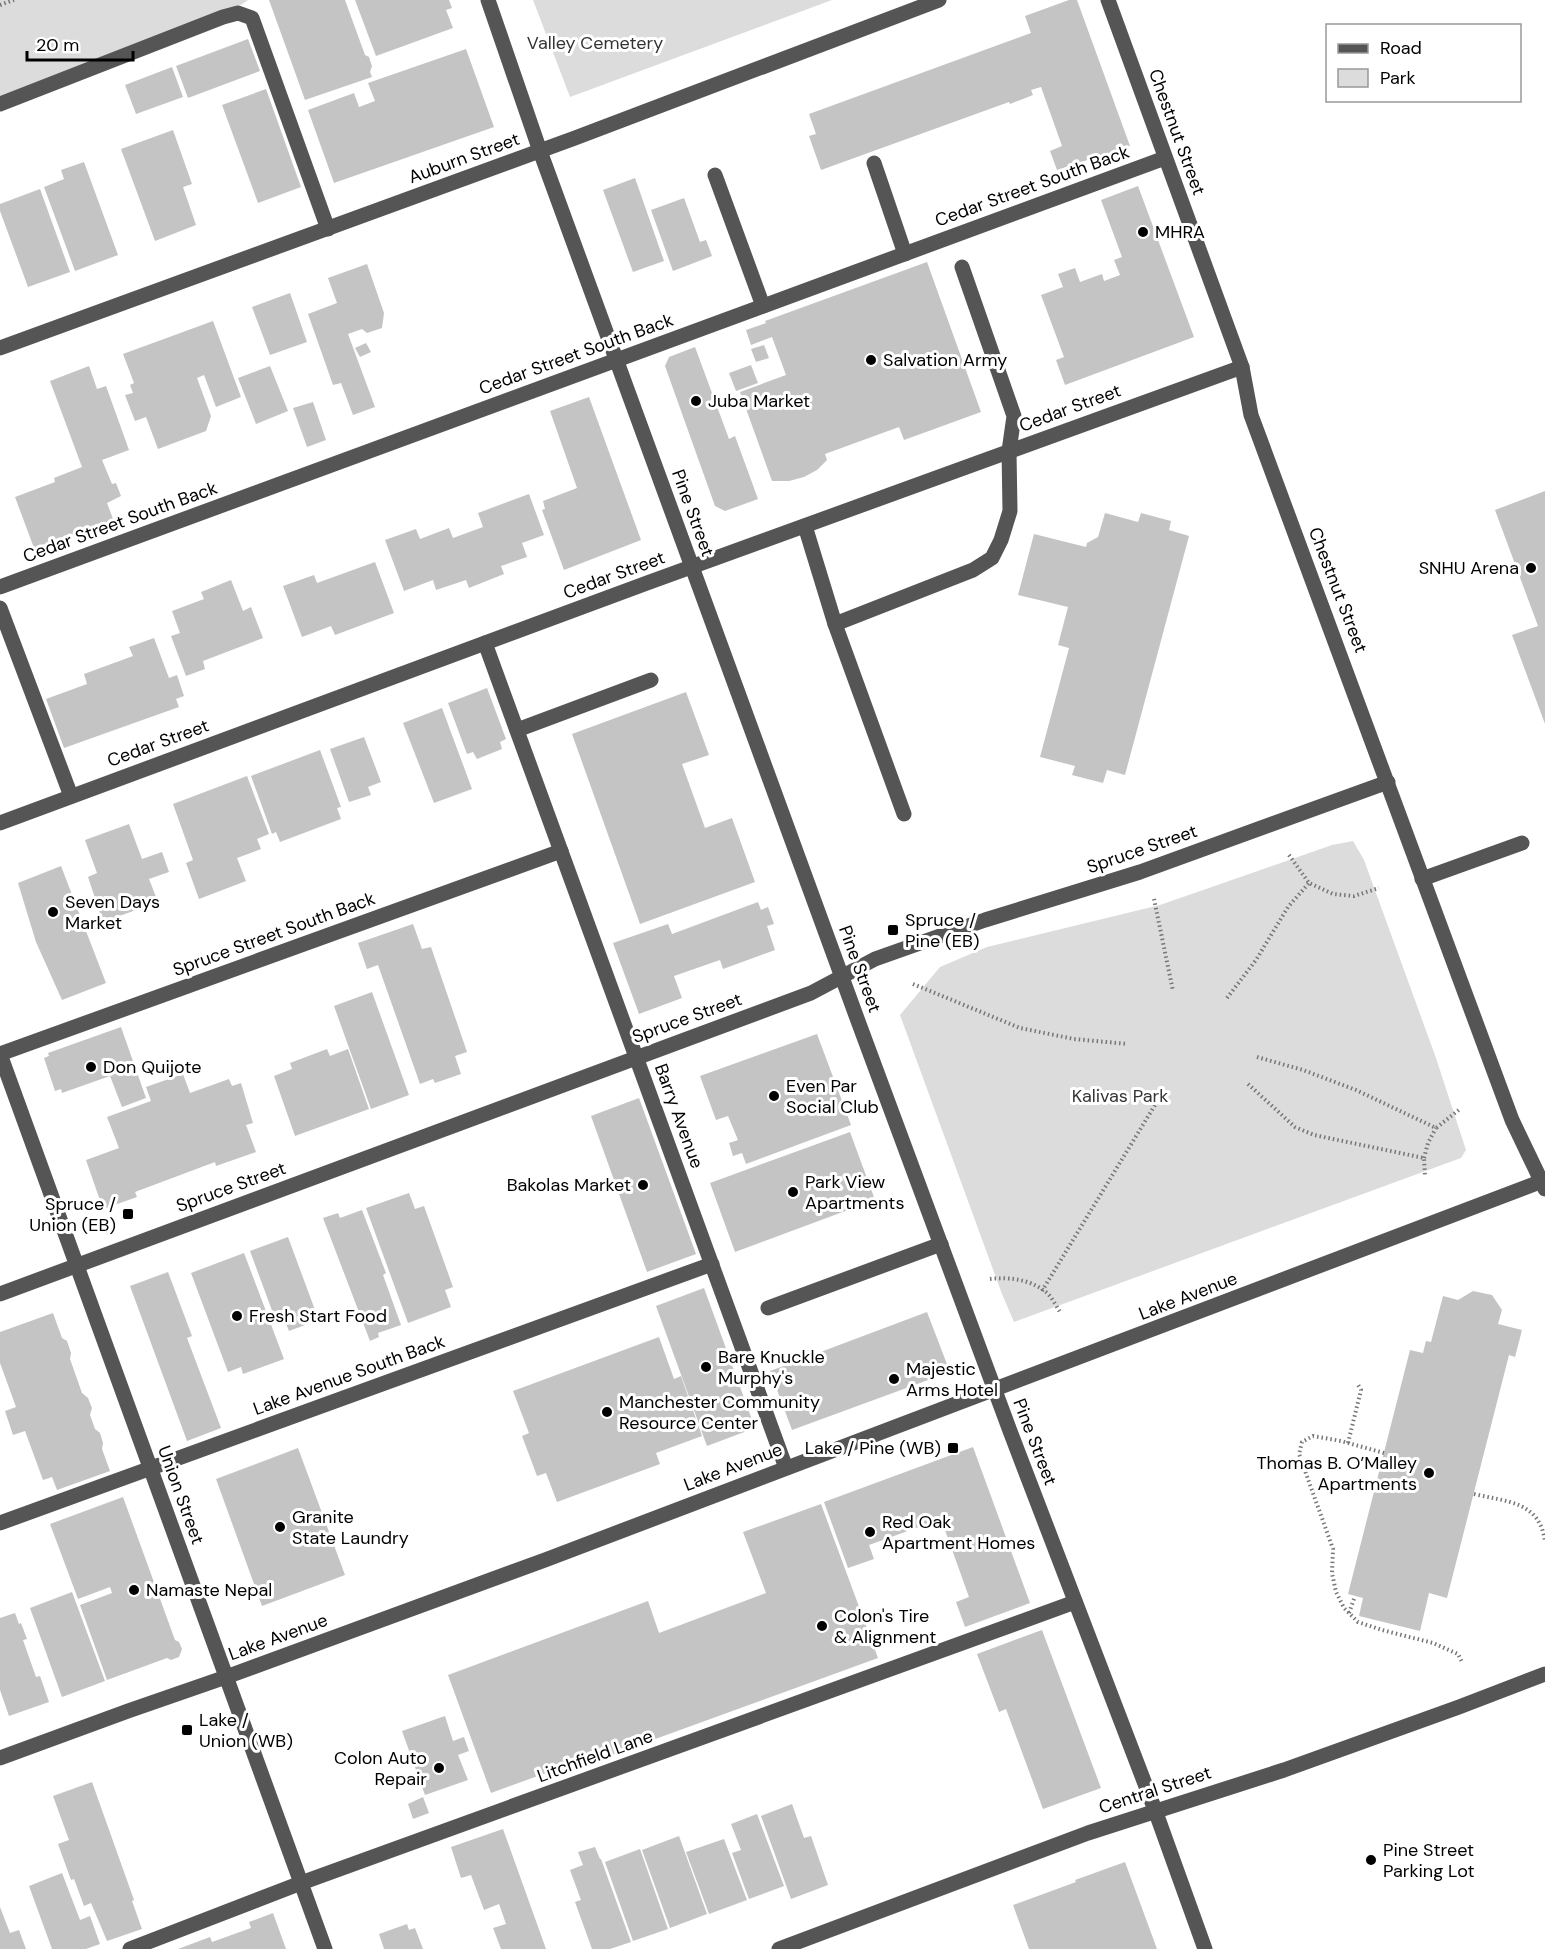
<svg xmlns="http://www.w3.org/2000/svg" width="1545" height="1949" font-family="'DM Sans',sans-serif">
	<rect width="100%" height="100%" fill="#fff"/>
	<g fill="#dcdcdc">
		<path d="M0,0h248l-25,17 -223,87z"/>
		<path d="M533,0h299l-262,97z"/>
		<path d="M1353,841l11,19 72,198 30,92 -5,8 -447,164 -12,-28 -102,-279 40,-48 47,-20 173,-42 172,-60z"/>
	</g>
	<g fill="#c4c4c4">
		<path d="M269,0h76l20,55 4,2 3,9 -2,6 2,5 -67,23z"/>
		<path d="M355,0h94l3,8 -6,2 7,18 -77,28z"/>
		<path d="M1069,0h8l53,146 -73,24 -7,-19 12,-5 -21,-59 -10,3 2,5 -23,9 -1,-2 -188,68 -12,-34 7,-2 -7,-20 222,-81 -6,-17z"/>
		<path d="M248,39l12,32 -72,27 -12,-32z"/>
		<path d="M466,49l28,78 -160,56 -26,-73 46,-17 5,14 16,-6 -7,-18z"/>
		<path d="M172,67l11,30 -47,17 -11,-29z"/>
		<path d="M266,89l35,98 -43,16 -36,-98z"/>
		<path d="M173,130l19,54 -9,3 13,38 -41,16 -34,-92z"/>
		<path d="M84,162l34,93 -43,16 -31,-84 20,-8 -3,-9z"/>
		<path d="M635,178l29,83 -31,11 -30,-82z"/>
		<path d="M1138,186l56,151 -129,48 -9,-25 8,-3 -23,-62 22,-8 -5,-13 17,-6 5,14 22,-8 2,7 16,-6 -6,-15 8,-3 -21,-57z"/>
		<path d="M40,189l30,83 -42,15 -28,-76v-7z"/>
		<path d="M684,198l16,44 6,-2 6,16 -39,15 -22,-61z"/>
		<path d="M927,262l54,150 -77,28 -5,-13 -74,27 2,6 -10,10 -13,7 -15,4h-17l-32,-89 46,-17 -14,-38 -21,8 -5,-15 20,-7 -1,-2z"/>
		<path d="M367,264l17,49 -2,15 -15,5 -5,-4 -14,5 27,73 -22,8 -12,-32 -8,2 -25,-71 29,-11 -9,-25z"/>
		<path d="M290,293l17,49 -37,13 -18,-48z"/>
		<path d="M213,321l28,76 -25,10 -12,-32 -7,3 14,38 -5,15 -48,18 -12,-32 -11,4 -10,-26 8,-2 -3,-8 4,-2 -11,-29z"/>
		<path d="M366,343l5,9 -11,5 -5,-9z"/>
		<path d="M764,345l5,13 -13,4 -5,-13z"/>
		<path d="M695,347l34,92 6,-3 23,63 -33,12 -10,-5 -50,-140 4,-9z"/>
		<path d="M751,365l7,18 -22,8 -7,-18z"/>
		<path d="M89,366l8,23 9,-3 23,64 -27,10 10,24 4,-1 5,13 -14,7 8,21 -40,15 -2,-5 -39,14 -19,-51 40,-15 -1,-4 28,-11 -32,-86z"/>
		<path d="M270,366l18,45 -32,13 -18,-46z"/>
		<path d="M589,397l52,143 -77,30 -22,-60 3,-1 -2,-8 34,-13 -27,-77z"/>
		<path d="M313,402l13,38 -19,7 -14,-39z"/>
		<path d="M1545,491v233l-33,-89 26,-9 -43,-116z"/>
		<path d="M529,494l15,41 -22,8 5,14 -26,9 3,8 -35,14 -3,-8 -30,10 -3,-10 -29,11 -19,-51 31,-11 4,10 29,-11 4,10 30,-11 -5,-14z"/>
		<path d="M1105,513l33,9 3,-9 30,8 -2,9 20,6 -64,239 -18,-5 -4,13 -31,-8 3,-9 -35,-9 29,-109 -11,-3 10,-38 -50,-12 16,-61 52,13 1,-4 11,-6z"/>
		<path d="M375,562l19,51 -59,22 -4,-9 -29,11 -19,-51 31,-11 3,8z"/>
		<path d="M231,580l12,31 8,-4 12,31 -60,23 2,8 -19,7 -15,-40 9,-3 -8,-22 32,-12 -3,-7z"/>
		<path d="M154,638l15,40 8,-3 7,21 -8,3 3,8 -115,41 -18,-49 41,-15 -3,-10 49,-18 -4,-9z"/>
		<path d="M487,688l19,51 -6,3 2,7 -25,10 -4,-7 -6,2 -19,-51z"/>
		<path d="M686,692l23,63 -27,9 23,64 27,-10 23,64 -115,42 -68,-190z"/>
		<path d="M442,708l30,81 -38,14 -31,-80z"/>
		<path d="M364,737l17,45 -13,5 3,8 -22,7 -19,-53z"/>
		<path d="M320,750l21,57 -4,1 4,11 -61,23 -4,-10 -4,2 -21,-58z"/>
		<path d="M247,776l22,58 -12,5 4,10 -24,9 9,23 -47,18 -13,-36 7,-3 -20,-56z"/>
		<path d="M129,824l13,35 20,-7 7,20 -20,7 9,23 -55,20 -15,-45 9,-4 -12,-33z"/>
		<path d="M61,866l45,117 -44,17 -26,-58 -18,-59z"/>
		<path d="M758,902l3,8 7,-3 6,17 -7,2 8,24 -52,19 -3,-9 -46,16 8,22 -43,16 -26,-71 55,-19 4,10z"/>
		<path d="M413,924l9,25 9,-2 36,105 -12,4 6,18 -26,9 -2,-4 -13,5 -42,-119 -11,4 -9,-26z"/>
		<path d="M372,992l37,103 -38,14 -37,-103z"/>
		<path d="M121,1027l25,71 -24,9 -12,-31 -48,17 -1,-4 -6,2 -11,-33 5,-2 -1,-3z"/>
		<path d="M817,1034l34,91 -105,39 -4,-11 -9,3 -4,-13 9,-3 -10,-24 -12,4 -16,-44z"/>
		<path d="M327,1049l3,7 18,-7 21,60 -74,27 -21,-60 18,-7 -2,-6z"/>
		<path d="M183,1074l7,19 39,-14 3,7 9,-3 12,40 -7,2 10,27 -40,14 -1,-4 -80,30 2,5 -34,12 -17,-49 33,-12 -12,-31 44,-16 -5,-14z"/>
		<path d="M639,1098l57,156 -49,18 -56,-156z"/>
		<path d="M850,1132l25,68 -140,52 -25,-69z"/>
		<path d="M409,1193l6,16 9,-3 29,81 -8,3 6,17 -43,16 -42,-115z"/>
		<path d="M362,1210l24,63 -3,2 18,50 -23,8 1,4 -9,4 -47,-123 15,-5 2,5z"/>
		<path d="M288,1237l27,73 -3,1 4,10 -27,10 -4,-10 -8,3 -27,-73z"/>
		<path d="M244,1253l40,106 -41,15 -2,-7 -13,5 -37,-99z"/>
		<path d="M168,1272l24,64 -5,2 34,90 -34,13 -57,-155z"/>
		<path d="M704,1288l51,140 -48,18 -51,-140z"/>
		<path d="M1473,1291l19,4 10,15 -4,14 24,6 -7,27 -6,-2 -62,243 -18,-5 -9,38 -61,-15 4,-18 -15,-4 62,-244 13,3 3,-12 5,1 12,-46 15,4z"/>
		<path d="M927,1312l23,60 -158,58 -22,-59z"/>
		<path d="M53,1313l9,25 5,3 4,12 -1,6 12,34 6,5 4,10 -2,7 5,14 5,4 3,10 -1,6 8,22 -53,19 -5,-13 -9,3 -18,-49 -12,4 -8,-24 11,-4 -16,-44v-31z"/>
		<path d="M659,1337l15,42 7,-3 21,60 -46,17 4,11 -103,38 -11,-29 -9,3 -15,-40 7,-3 -16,-42z"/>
		<path d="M973,1447l57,156 -65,24 -9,-25 13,-5 -28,-78 -72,26 5,14 -26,9 -24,-66z"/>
		<path d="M298,1448l47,127 -83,31 -46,-127z"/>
		<path d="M123,1497l52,143 4,2 3,7 -3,8 -8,3 -4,-2 -60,22 -27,-75 32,-12 -2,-6 -32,12 -28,-75z"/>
		<path d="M821,1504l57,154 -308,112 -2,-5 -77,28 -43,-118 200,-74 11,32 107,-40 -23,-61z"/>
		<path d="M72,1592l33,89 -43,16 -32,-89z"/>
		<path d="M15,1613l4,11 2,-1 6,16 -4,1 13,37 4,-1 9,26 -40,14 -9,-26v-72z"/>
		<path d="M1042,1630l59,158 -58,21 -37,-100 -7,3 -22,-58z"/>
		<path d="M445,1716l8,25 11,-4 5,14 -11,4 10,25 -43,15 -23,-64z"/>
		<path d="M92,1782l42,118 -2,1 10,28 -35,12 -16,-38 -7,3 -10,-27 -3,1 -13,-36 11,-4 -16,-44z"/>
		<path d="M423,1797l6,16 -16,6 -5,-15z"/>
		<path d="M792,1804l12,34 7,-2 17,49 -37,14 -30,-83z"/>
		<path d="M757,1814l27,72 -35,13 -17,-46 9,-3 -10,-26z"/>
		<path d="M503,1829l43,120h-45l-8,-21 13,-4 -7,-20 -15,6 -13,-35 -10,3 -10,-31z"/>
		<path d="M679,1836l28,78 -37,14 -28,-78z"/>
		<path d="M724,1839l23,61 -38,14 -23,-62z"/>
		<path d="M595,1847l5,12h1l30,83 -21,7h-18l-17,-47 6,-2 -11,-30 13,-5 -5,-13z"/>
		<path d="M640,1849l28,80 -35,12 -28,-79z"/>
		<path d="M1125,1862l32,87h-128l-16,-44 63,-23 -1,-2z"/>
		<path d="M62,1873l18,47 10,-4 10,28 -14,5h-34l-23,-63z"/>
		<path d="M0,1907l10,26 9,-3 7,19h-26z"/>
		<path d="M273,1913l13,36h-108l32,-12 2,5 39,-14 -2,-6z"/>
		<path d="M407,1924l2,6 6,-2 8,21h-39l-5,-15z"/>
	</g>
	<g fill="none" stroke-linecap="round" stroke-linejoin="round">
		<g stroke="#777" stroke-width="4" stroke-dasharray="1.5 3" stroke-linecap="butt">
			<path d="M0,5l14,-5"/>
			<path d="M1289,855l20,28 24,11 21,2 25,-8"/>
			<path d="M1154,899l19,92"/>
			<path d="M913,984l107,44 54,11 54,5"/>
			<path d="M1227,998l29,-38 32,-53 21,-24"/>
			<path d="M1257,1057l46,13 53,20 80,38 24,-19"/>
			<path d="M1248,1084l47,43 19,8 110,23 1,18"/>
			<path d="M1424,1158l4,-15 8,-15"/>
			<path d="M990,1279c20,-2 39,0 56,13 6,5 10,14 14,20"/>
			<path d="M1042,1291l113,-186"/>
			<path d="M1348,1443l13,-53 -4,-7"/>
			<path d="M1384,1453l-43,-12 -28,-5 -11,6 -3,12 34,95 -1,24 4,19 8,16 14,14 24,8 51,13 25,11 4,8"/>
			<path d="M1474,1494c33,8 66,7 71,48"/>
			<path d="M1349,1613l6,-17"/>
		</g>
		<g stroke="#555" stroke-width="15">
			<path d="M488,0l52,151 318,870 152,410 145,379 50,139"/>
			<path d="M1108,0l134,367 9,48 261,705 33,69"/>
			<path d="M0,104l223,-87 15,-4 14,5 76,211"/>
			<path d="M874,163l31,91"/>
			<path d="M715,175l48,131"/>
			<path d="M0,348l575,-210 364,-138"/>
			<path d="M805,526l30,98"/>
			<path d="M0,587l1165,-429"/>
			<path d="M0,608l71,188"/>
			<path d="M485,643l301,825"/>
			<path d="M517,730l134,-50"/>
			<path d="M904,814l-69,-190 138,-54 19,-12 9,-18 9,-29 -1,-60 5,-35 -52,-149"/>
			<path d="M0,823l647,-240 595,-216"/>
			<path d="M1422,879l100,-36"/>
			<path d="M0,1054l325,895"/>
			<path d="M0,1054l561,-203"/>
			<path d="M0,1294l811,-301 64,-34 110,-39 155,-48 248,-90"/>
			<path d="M768,1308l173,-64"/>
			<path d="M0,1523l712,-259"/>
			<path d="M0,1758l128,-47 98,-34 319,-117 1000,-380"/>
			<path d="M130,1949l171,-66 774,-281"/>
			<path d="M779,1949l309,-116 196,-63 175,-63 86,-33"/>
		</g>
	</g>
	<g fill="#000" stroke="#fff" stroke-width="2">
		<circle cx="1143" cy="232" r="6"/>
		<circle cx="871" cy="360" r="6"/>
		<circle cx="696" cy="401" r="6"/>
		<circle cx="1531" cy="568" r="6"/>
		<circle cx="53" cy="912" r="6"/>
		<rect x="887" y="924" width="12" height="12" rx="3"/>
		<circle cx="91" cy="1067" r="6"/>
		<circle cx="774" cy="1096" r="6"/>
		<circle cx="643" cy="1185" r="6"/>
		<circle cx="793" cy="1192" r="6"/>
		<rect x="122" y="1208" width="12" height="12" rx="3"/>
		<circle cx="237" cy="1316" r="6"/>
		<circle cx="706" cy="1367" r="6"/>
		<circle cx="894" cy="1379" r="6"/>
		<circle cx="607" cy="1412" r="6"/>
		<rect x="947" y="1442" width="12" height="12" rx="3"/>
		<circle cx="1429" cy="1473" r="6"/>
		<circle cx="280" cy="1527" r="6"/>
		<circle cx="870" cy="1532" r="6"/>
		<circle cx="134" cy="1590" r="6"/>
		<circle cx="822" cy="1626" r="6"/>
		<rect x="181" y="1724" width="12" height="12" rx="3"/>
		<circle cx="439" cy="1768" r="6"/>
		<circle cx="1371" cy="1860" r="6"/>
	</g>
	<g text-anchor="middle" stroke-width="6" stroke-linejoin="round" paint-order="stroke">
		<g font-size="18" fill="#333" stroke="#fff">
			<text x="595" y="49">Valley Cemetery</text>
			<text x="1120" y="1102">Kalivas Park</text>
		</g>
		<g font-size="18" fill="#000" stroke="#fff">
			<text transform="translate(1177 132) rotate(70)" y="6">Chestnut Street</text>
			<text transform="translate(464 158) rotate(-20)" y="6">Auburn Street</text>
			<text transform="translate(1032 186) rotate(-20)" y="6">Cedar Street South Back</text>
			<text transform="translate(576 354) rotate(-20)" y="6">Cedar Street South Back</text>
			<text transform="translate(1070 408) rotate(-20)" y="6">Cedar Street</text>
			<text transform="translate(693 513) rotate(70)" y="6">Pine Street</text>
			<text transform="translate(120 522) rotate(-20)" y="6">Cedar Street South Back</text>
			<text transform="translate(614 575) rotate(-20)" y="6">Cedar Street</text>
			<text transform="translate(1338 590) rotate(69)" y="6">Chestnut Street</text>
			<text transform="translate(158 743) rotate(-20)" y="6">Cedar Street</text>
			<text transform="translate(1142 849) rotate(-19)" y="6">Spruce Street</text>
			<text transform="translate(274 934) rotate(-20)" y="6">Spruce Street South Back</text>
			<text transform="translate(860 969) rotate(70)" y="6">Pine Street</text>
			<text transform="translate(687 1018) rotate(-20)" y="6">Spruce Street</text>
			<text transform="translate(679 1116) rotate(70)" y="6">Barry Avenue</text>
			<text transform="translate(231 1187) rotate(-20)" y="6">Spruce Street</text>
			<text transform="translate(1188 1296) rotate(-21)" y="6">Lake Avenue</text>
			<text transform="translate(349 1375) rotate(-20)" y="6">Lake Avenue South Back</text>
			<text transform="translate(1035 1442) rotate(69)" y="6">Pine Street</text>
			<text transform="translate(733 1467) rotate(-21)" y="6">Lake Avenue</text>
			<text transform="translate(181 1495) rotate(70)" y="6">Union Street</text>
			<text transform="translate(278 1637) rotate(-20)" y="6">Lake Avenue</text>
			<text transform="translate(595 1756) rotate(-20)" y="6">Litchfield Lane</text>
			<text transform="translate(1155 1790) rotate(-18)" y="6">Central Street</text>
		</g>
		<g font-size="18" fill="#000" stroke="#fff" text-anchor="start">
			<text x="1155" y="238">MHRA</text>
			<text x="883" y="366">Salvation Army</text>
			<text x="708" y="407">Juba Market</text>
			<text x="1519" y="574" text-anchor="end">SNHU Arena</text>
			<text x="65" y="908">Seven Days<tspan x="65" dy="21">Market</tspan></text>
			<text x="905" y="926">Spruce /<tspan x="905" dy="21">Pine (EB)</tspan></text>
			<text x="103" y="1073">Don Quijote</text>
			<text x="786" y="1092">Even Par<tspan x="786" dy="21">Social Club</tspan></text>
			<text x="805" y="1188">Park View<tspan x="805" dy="21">Apartments</tspan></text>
			<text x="631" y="1191" text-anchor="end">Bakolas Market</text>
			<text x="116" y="1210" text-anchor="end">Spruce /<tspan x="116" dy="21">Union (EB)</tspan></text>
			<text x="249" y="1322">Fresh Start Food</text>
			<text x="718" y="1363">Bare Knuckle<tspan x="718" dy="21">Murphy's</tspan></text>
			<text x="906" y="1375">Majestic<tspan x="906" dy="21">Arms Hotel</tspan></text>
			<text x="619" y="1408">Manchester Community<tspan x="619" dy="21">Resource Center</tspan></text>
			<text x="941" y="1454" text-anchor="end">Lake / Pine (WB)</text>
			<text x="1417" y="1469" text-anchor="end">Thomas B. O’Malley<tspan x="1417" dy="21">Apartments</tspan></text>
			<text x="292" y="1523">Granite<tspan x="292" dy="21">State Laundry</tspan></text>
			<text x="882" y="1528">Red Oak<tspan x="882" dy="21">Apartment Homes</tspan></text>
			<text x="146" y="1596">Namaste Nepal</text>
			<text x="834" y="1622">Colon's Tire<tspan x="834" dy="21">&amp; Alignment</tspan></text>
			<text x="199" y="1726">Lake /<tspan x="199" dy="21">Union (WB)</tspan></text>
			<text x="427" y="1764" text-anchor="end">Colon Auto<tspan x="427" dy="21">Repair</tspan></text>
			<text x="1383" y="1856">Pine Street<tspan x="1383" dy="21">Parking Lot</tspan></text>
		</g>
	</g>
	<rect x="1326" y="24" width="195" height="78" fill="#ffffff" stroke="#999999" stroke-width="1.5"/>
	<rect x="1338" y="44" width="30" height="9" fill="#555555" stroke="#999999" stroke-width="1.5"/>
	<text x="1380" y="54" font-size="18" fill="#000000">Road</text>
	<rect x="1338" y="69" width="30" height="18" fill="#dcdcdc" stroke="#999999" stroke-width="1.5"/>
	<text x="1380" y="84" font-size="18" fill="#000000">Park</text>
	<path d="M27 51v9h106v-9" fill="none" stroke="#000000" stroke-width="3"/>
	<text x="36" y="51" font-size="18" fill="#000000" stroke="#ffffff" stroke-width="4.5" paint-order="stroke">20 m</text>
</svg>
